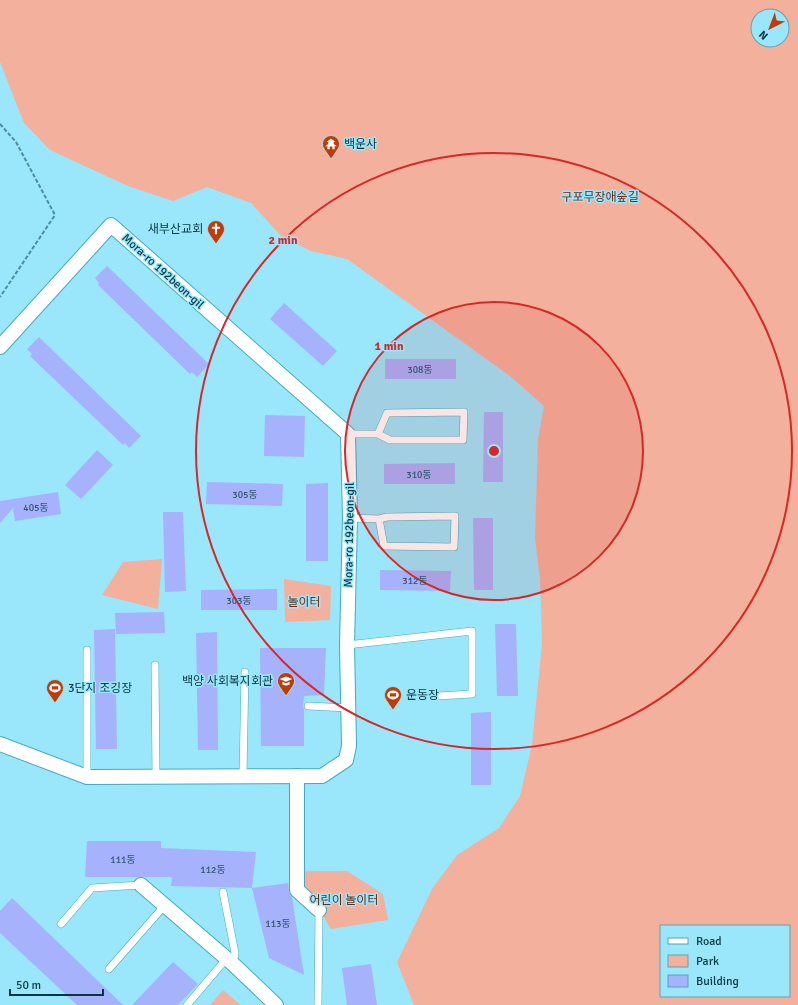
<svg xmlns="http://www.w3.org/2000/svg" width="798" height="1005" font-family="Signika,'Noto Sans KR',sans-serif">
	<rect width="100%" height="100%" fill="#9ae7fc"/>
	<g fill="#f3b09c" fill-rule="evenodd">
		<path d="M0,0h798v1005h-384l-17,-43 35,-73 25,-34 42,-27 21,-32 12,-52 10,-100 -2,-65 -5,-41 3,-99 6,-33 -34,-30 -163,-117 -36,-8 -29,-14 -31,-34 -44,-16 -34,14 -45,-15 -78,-36 -26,-27 -24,-61zM758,16h24v24h-24zM661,926h128v70h-128z"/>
		<path d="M162,559l-4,50 -56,-14 21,-33z"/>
		<path d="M284,579l47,7 -1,34 -45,2z"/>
		<path d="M296,871h51l36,23 5,26 -57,9z"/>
		<path d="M223,990l18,15h-31z"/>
	</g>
	<g fill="#a6b2fc">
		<path d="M107,266l102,98 -12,13 -5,-5 -2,2 -92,-89 1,-2 -4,-5z"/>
		<path d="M284,303l53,48 -14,15 -53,-47z"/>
		<path d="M39,337l102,99 -12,12 -4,-5 -2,2 -93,-89 2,-2 -5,-5z"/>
		<rect x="385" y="359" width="71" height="20"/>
		<path d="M484,412h19v70h-20z"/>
		<path d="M265,415l40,1 -1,41 -40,-1z"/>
		<path d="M97,450l16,15 -32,34 -16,-14z"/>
		<path d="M455,463v21h-71v-20z"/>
		<path d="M207,482l76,2 -1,22 -76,-2z"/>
		<path d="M328,483v78h-22v-77z"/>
		<path d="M58,492l3,22 -46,7 -2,-13 -13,15v-22z"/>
		<path d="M163,512h20l3,79 -21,1z"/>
		<path d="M473,518h20v72h-19z"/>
		<path d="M380,570l71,1 -1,20 -70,-1z"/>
		<path d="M277,589v21h-76v-20z"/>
		<path d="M164,612l1,21 -49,1 -1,-21z"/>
		<path d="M495,624h21l2,72h-21z"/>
		<path d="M115,629l2,120h-21l-2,-119z"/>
		<path d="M217,632l1,118h-20l-2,-117z"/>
		<path d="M260,648h66l-2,47 -20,1 -1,10 1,3v37h-43z"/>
		<path d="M491,712v73h-20v-72z"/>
		<path d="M87,841h74v7l95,4 -4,36 -81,-2 1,-9h-87z"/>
		<path d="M288,883l1,7 3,7 12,78 -35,-17 -17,-70z"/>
		<path d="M12,898l111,107h-46l-77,-72v-22z"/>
		<path d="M173,962l25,22 -20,21h-46z"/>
		<path d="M371,964l6,41h-30l-5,-37z"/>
	</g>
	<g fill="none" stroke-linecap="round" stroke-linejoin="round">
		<defs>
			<g id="lane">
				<path d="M348,434h30l9,-21 77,-1 -1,28h-73l-12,-6"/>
				<path d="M350,518l29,1 8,-2 68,-1 -1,31 -70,-1 -5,-27"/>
				<path d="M347,645l125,-14v63l-34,2"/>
				<path d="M87,650v127"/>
				<path d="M155,665l1,112"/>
				<path d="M308,706l40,2"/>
				<path d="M243,776l2,-104"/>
				<path d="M223,892l12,61 -2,11"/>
				<path d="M61,924l31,-36 49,-3"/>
				<path d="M109,969l56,-64"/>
				<path d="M187,1005l40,-47"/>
				<path d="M318,1005l1,-95"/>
			</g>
			<g id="street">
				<path d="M0,347l111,-122 237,209 2,84 -3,127 2,101 -3,14 -24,16 -235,1 -87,-33"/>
				<path d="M297,776v114l22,20"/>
				<path d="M141,885l92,79 43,41"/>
			</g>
		</defs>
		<use href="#lane" stroke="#42aac3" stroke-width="8"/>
		<use href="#street" stroke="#42aac3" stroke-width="16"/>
		<path stroke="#4f8c9c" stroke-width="2" stroke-dasharray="4 2" stroke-linecap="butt" d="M0,124l16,18 39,73 -55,82"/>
		<use href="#lane" stroke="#fff" stroke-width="7"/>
		<use href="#street" stroke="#fff" stroke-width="14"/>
	</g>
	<circle cx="494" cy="451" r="149" fill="#d62828" fill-opacity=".12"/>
	<g fill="none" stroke="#d62828" stroke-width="2">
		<circle cx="494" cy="451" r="149"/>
		<circle cx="494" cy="451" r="298"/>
	</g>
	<defs>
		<symbol id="temple-pin" viewBox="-11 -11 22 30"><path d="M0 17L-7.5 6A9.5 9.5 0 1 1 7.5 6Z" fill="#c23a06" stroke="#9ae7fc"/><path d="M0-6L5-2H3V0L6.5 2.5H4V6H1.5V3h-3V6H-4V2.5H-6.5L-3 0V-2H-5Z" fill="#fff"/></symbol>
		<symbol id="church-pin" viewBox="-11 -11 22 30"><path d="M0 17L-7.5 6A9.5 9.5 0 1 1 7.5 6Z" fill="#c23a06" stroke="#9ae7fc"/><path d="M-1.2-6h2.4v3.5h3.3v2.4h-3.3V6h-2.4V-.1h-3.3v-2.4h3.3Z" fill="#fff"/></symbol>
		<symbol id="school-pin" viewBox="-11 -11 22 30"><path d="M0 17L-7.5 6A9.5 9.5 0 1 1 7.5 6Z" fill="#c23a06" stroke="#9ae7fc"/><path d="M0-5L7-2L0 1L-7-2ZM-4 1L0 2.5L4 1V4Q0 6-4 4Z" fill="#fff"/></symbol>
		<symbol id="stadium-pin" viewBox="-11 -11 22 30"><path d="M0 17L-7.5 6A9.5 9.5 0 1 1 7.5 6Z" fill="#c23a06" stroke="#9ae7fc"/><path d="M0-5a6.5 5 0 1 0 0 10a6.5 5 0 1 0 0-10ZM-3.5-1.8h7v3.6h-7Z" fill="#fff"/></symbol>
	</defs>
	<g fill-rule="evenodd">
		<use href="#temple-pin" x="321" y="134" width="20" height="27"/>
		<use href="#church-pin" x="206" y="219" width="20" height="27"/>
		<use href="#school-pin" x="276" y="671" width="20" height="27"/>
		<use href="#stadium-pin" x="45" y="678" width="20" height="27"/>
		<use href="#stadium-pin" x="383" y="685" width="20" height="27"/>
	</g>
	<g text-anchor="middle" stroke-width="3" stroke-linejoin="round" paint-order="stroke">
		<g font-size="10" fill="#305670">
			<text x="420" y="373">308동</text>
			<text x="419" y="478">310동</text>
			<text x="245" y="498">305동</text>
			<text x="36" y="511">405동</text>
			<text x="415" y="584">312동</text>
			<text x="239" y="604">303동</text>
			<text x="123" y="863">111동</text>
			<text x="213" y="873">112동</text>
			<text x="278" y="927">113동</text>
		</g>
		<g font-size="12" fill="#083741" stroke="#9ae7fc" text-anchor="start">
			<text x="344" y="148">백운사</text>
			<text x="203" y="233" text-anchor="end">새부산교회</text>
			<text x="273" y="685" text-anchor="end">백양 사회복지회관</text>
			<text x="68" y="692">3단지 조깅장</text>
			<text x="406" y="699">운동장</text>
		</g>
		<g font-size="12" fill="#6b2a17" stroke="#9ae7fc">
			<text x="600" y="201">구포무장애숲길</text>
			<text x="304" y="606">놀이터</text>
			<text x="344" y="904">어린이 놀이터</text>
		</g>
		<g font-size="12" fill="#083741" stroke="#9ae7fc">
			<text transform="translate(163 271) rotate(42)" y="4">Mora-ro 192beon-gil</text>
			<text transform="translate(349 535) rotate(-89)" y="4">Mora-ro 192beon-gil</text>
		</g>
	</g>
	<circle cx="494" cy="451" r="6" fill="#d62828" stroke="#9ae7fc" stroke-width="2"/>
	<g font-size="12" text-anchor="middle" font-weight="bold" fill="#d62828" stroke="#9ae7fc" stroke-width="3" stroke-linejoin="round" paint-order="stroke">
		<text x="283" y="244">2 min</text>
		<text x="389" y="350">1 min</text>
	</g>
	<rect x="660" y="925" width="130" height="72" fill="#9ae7fc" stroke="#60a1b1"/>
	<rect x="668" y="938" width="20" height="6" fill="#ffffff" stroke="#60a1b1"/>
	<text x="696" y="945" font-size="12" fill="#083741">Road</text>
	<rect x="668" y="955" width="20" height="12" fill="#f3b09c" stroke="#60a1b1"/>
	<text x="696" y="965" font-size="12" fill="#083741">Park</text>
	<rect x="668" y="975" width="20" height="12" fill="#a6b2fc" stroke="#60a1b1"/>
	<text x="696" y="985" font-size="12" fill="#083741">Building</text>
	<g transform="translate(770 28) rotate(222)"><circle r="19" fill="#9ae7fc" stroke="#60a1b1"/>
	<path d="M0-3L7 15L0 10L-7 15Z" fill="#c23a06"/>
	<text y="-6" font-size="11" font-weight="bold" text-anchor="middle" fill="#083741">N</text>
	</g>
	<path d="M10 989v6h93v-6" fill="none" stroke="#083741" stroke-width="2"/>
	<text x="16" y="989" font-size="12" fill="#083741" stroke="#9ae7fc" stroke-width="3" paint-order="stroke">50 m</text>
</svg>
